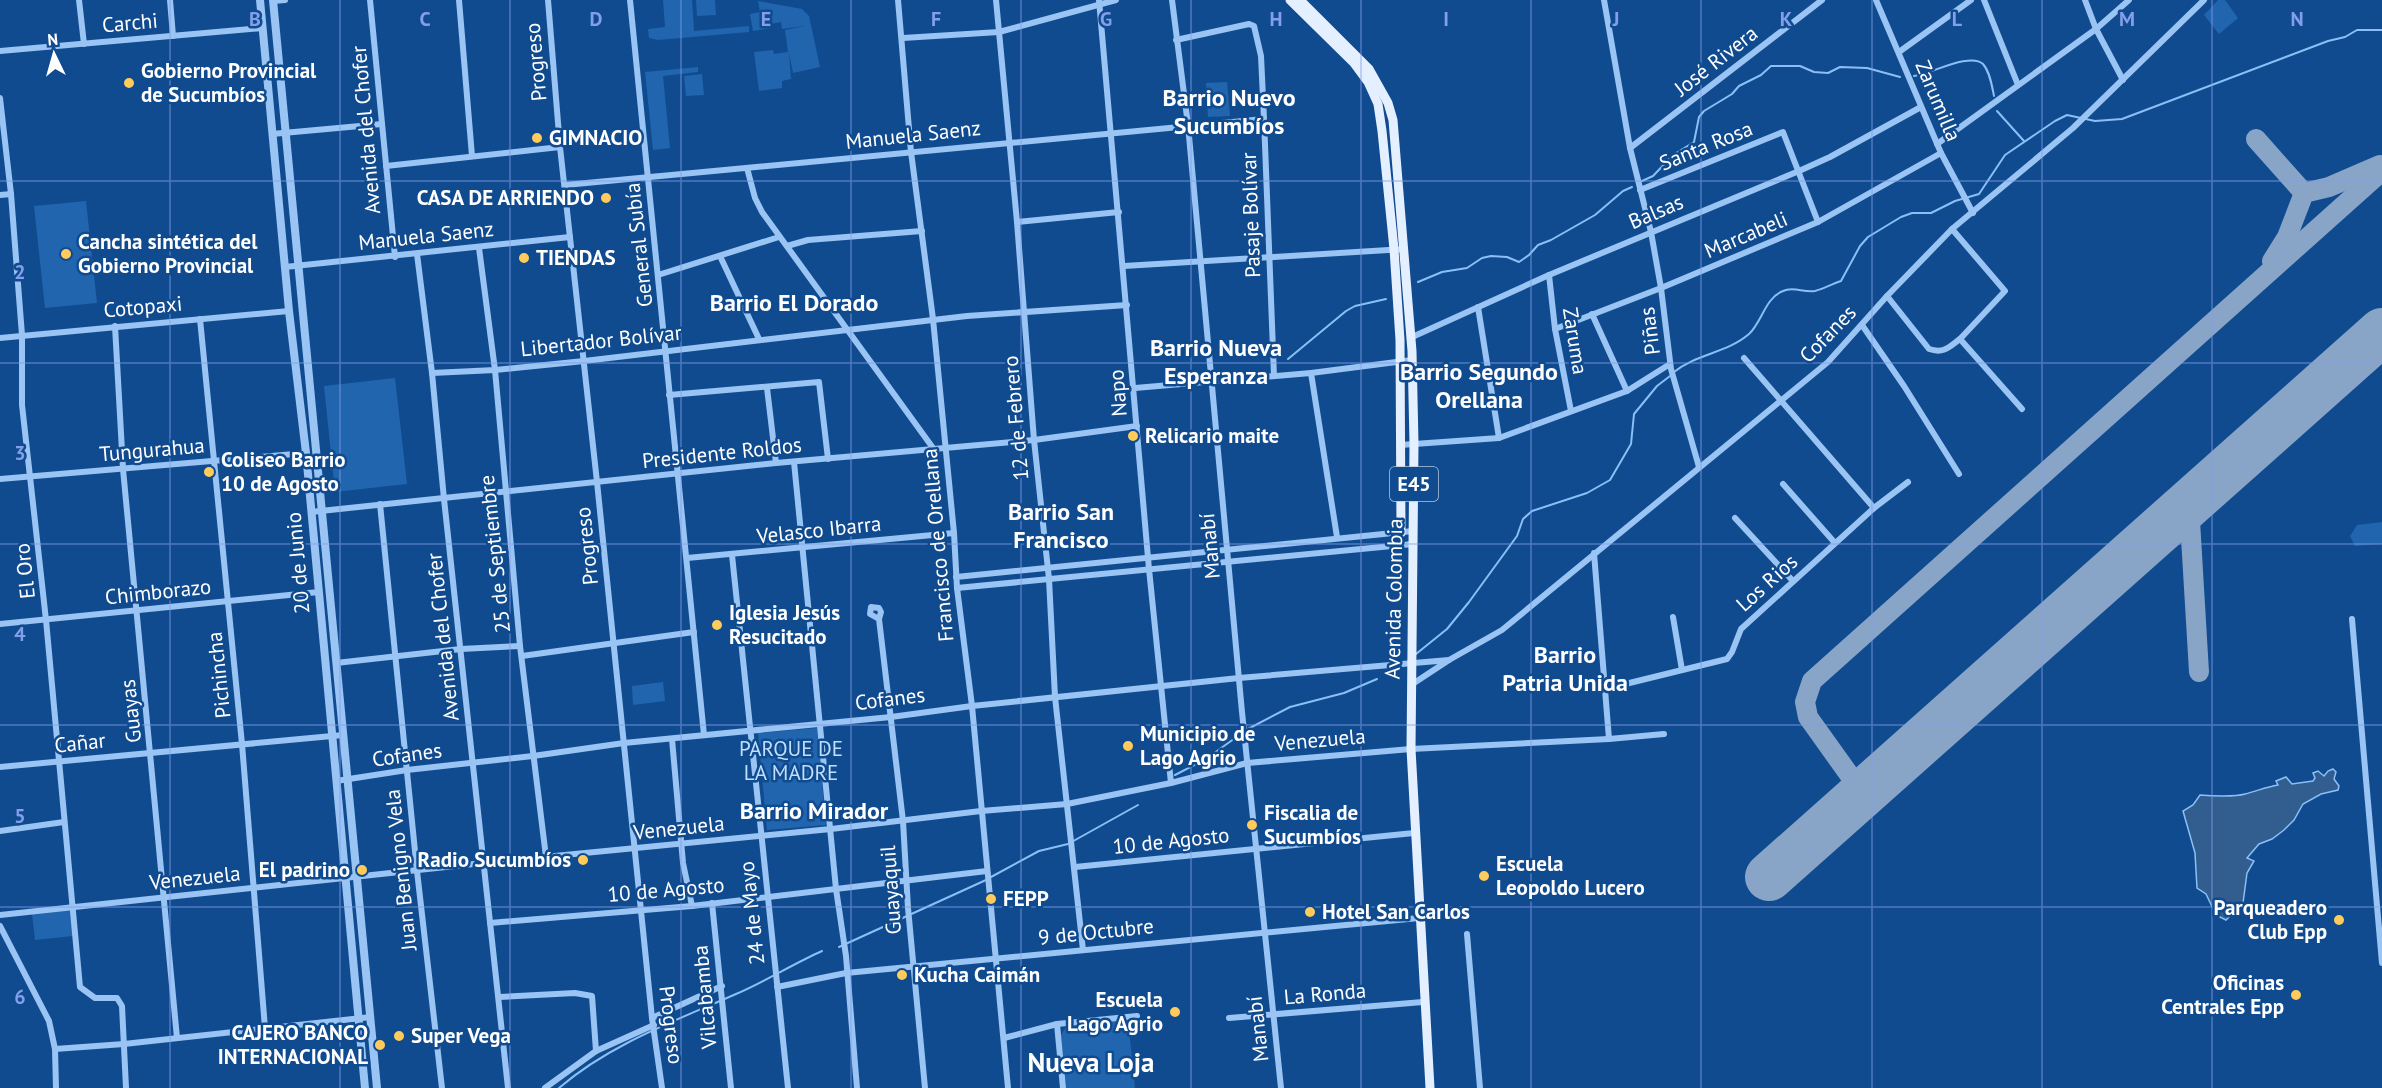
<svg xmlns="http://www.w3.org/2000/svg" width="2382" height="1088" font-family="'PT Sans',sans-serif">
	<rect width="100%" height="100%" fill="#104b8f"/>
	<g fill="#2165ae">
		<path d="M663,0h29l2,31 55,-5v6l-91,8 -9,-2 -1,-9 17,-2z"/>
		<path d="M696,0h19l1,15 -19,1z"/>
		<path d="M2218,0h7l13,18 -19,16 -15,-19z"/>
		<path d="M758,1l44,8 7,7 11,51 -27,6 -4,-20 2,26 -9,2v7l-23,3 -5,-39 19,-2 1,4 14,-2 -3,-22 20,-4 -23,3 -1,-7 -10,2 1,4 -19,3 -3,-17 10,-2z"/>
		<path d="M698,67v5l-35,4 7,72 -17,2 -8,-78z"/>
		<path d="M702,74l2,21 -18,1 -2,-20z"/>
		<path d="M1227,82l3,34 -22,1 -2,-34z"/>
		<path d="M86,201l11,102 -52,5 -11,-102z"/>
		<path d="M395,378l12,106 -72,8 -11,-106z"/>
		<path d="M2382,522v22l-27,2 -5,-10 7,-11z"/>
		<path d="M663,682l2,19 -32,4 -1,-19z"/>
		<path d="M817,728l9,97 -59,5 -9,-97z"/>
		<path d="M70,909l3,27 -38,4 -3,-26z"/>
		<path d="M1128,1019l7,69h-69l-5,-53 6,-10z"/>
	</g>
	<path fill="#315d8f" stroke="#8abff7" stroke-width="1.5" d="M2333,769l3,3 -2,7 5,7 -1,4 -17,4 -18,10 -9,16 -10,10 -12,9 -13,5 -12,14 7,3 -7,12 -4,30 -17,17 -10,-5 -10,-21 -9,-6 -2,-35 -12,-42 10,-6 7,-10c11,1 35,2 45,-1 12,-3 21,-7 33,-9l-2,-4 10,-4 6,7 21,-3 2,-3 -2,-5 5,-2 6,5 4,-5z"/>
	<g fill="none" stroke-linecap="round" stroke-linejoin="round">
		<g stroke="#8abff7" stroke-width="2">
			<path d="M1914,76c17,-2 56,-24 69,-12 7,8 9,22 11,32"/>
			<path d="M1997,111l27,30"/>
			<path d="M1642,181l11,-5 20,-21 21,-13 5,-25 5,-6 28,-17 7,-8 22,-11 10,-9h29l14,6 14,1 12,-6 27,1 33,9"/>
			<path d="M1418,282l24,-10 25,-4 15,-10 9,-2 16,1 12,5 10,-7 9,-10 13,-5 44,-25 28,-24 9,-4"/>
			<path d="M1288,359l58,-48 9,-5 31,-7"/>
			<path d="M1674,372c22,-18 53,-19 75,-38 13,-12 16,-36 34,-43 10,-5 21,2 32,0 8,-2 17,-7 26,-10l19,-35 8,-9 33,-20 11,-4h19l24,-12 24,-7 26,-39 50,-34 12,-6 28,6 27,-2 206,-78 17,-4 12,-7h25"/>
			<path d="M1416,654l31,-25 22,-27 48,-66 6,-17 9,-8 55,-18 23,-13 21,-36 3,-30 23,-28 13,-10"/>
			<path d="M1246,730l44,-23 54,-14 33,-14"/>
			<path d="M1175,775l31,-16 36,-26"/>
			<path d="M991,877l48,-26 29,-7 70,-39"/>
			<path d="M839,947l147,-67"/>
			<path d="M559,1088c51,-44 116,-67 177,-94 30,-13 57,-30 86,-43"/>
		</g>
		<g stroke="#88a5c7" stroke-width="20">
			<path d="M2256,139l48,54"/>
			<path d="M2272,261l15,-24 17,-44 25,-6 51,-22"/>
			<path d="M2189,504l10,168"/>
			<path d="M1863,794l-55,-77 -3,-15 7,-21 570,-510"/>
		</g>
		<path stroke="#88a5c7" stroke-width="48" d="M1769,877l613,-545"/>
		<g stroke="#99c4f3" stroke-width="6">
			<path d="M79,0l5,44"/>
			<path d="M170,0l3,36"/>
			<path d="M370,0l25,257"/>
			<path d="M459,0l13,156"/>
			<path d="M548,0l12,147 37,335 55,536 10,70"/>
			<path d="M630,0l74,735"/>
			<path d="M898,0l13,152 22,167 21,214 3,55 15,118 36,382"/>
			<path d="M996,0l21,222 17,218 15,139 6,118 28,253"/>
			<path d="M1099,0l50,569 22,214"/>
			<path d="M1172,0l16,125 54,587 39,376"/>
			<path d="M1604,0l26,148 21,84 10,56 10,81 28,98"/>
			<path d="M1876,0l65,153 32,60"/>
			<path d="M1984,0l34,85"/>
			<path d="M2085,0l11,29 27,51"/>
			<path d="M273,1l12,-1"/>
			<path d="M903,38l96,-6 117,-32"/>
			<path d="M1176,40l73,-16 5,2 7,30 3,63 10,257"/>
			<path d="M0,51l263,-23"/>
			<path d="M1899,52l72,-52"/>
			<path d="M0,98l11,96 11,141v70l24,215 34,367 15,11h22l5,8 4,82"/>
			<path d="M272,134l110,-10"/>
			<path d="M1937,144l159,-115 33,-29"/>
			<path d="M1630,148l192,-148"/>
			<path d="M386,166l174,-19"/>
			<path d="M747,168l8,30 7,14 171,236"/>
			<path d="M565,185l699,-66"/>
			<path d="M1640,190l143,-58 35,90"/>
			<path d="M0,195l11,-1"/>
			<path d="M1017,222l102,-10"/>
			<path d="M1952,229l53,62 -45,48 62,70"/>
			<path d="M787,246l21,-6 114,-9"/>
			<path d="M479,248l16,122 25,276 26,211"/>
			<path d="M417,254l15,119 12,126 64,589"/>
			<path d="M720,256l39,83"/>
			<path d="M1124,266l281,-17"/>
			<path d="M285,267l285,-30"/>
			<path d="M658,275l121,-38"/>
			<path d="M1549,275l6,54 16,82"/>
			<path d="M1887,296l42,53c15,5 20,-2 31,-10"/>
			<path d="M1478,307l21,131"/>
			<path d="M1592,314l35,77"/>
			<path d="M200,319l42,425 23,284"/>
			<path d="M1862,325l42,61 55,88"/>
			<path d="M115,326l8,143 54,569"/>
			<path d="M1555,329l106,-41 157,-66 123,-69"/>
			<path d="M0,338l289,-27"/>
			<path d="M1410,338l139,-63 250,-104 31,-14 91,-50"/>
			<path d="M1744,358l130,150"/>
			<path d="M432,373l63,-3 89,-9 383,-45 160,-11"/>
			<path d="M1311,373l26,164"/>
			<path d="M767,388l9,75"/>
			<path d="M1135,388l176,-15 101,-13"/>
			<path d="M669,395l150,-13 9,77"/>
			<path d="M1400,445l99,-7 128,-47 43,-27"/>
			<path d="M794,462l42,427 10,67 11,132"/>
			<path d="M0,479l306,-26"/>
			<path d="M1783,484l52,59"/>
			<path d="M380,504l37,367 25,217"/>
			<path d="M311,512l465,-49 258,-23 103,-14"/>
			<path d="M1735,518l58,63"/>
			<path d="M1594,553l15,186 55,-5"/>
			<path d="M732,555c20,177 37,355 56,533"/>
			<path d="M687,558l267,-25"/>
			<path d="M956,577l457,-46"/>
			<path d="M957,588l456,-44"/>
			<path d="M1673,617l9,53"/>
			<path d="M879,619l-9,-5 1,-7 8,1 2,4 -2,7 24,202 5,87 17,180"/>
			<path d="M2352,619l30,344"/>
			<path d="M0,624l319,-32"/>
			<path d="M522,656l172,-24"/>
			<path d="M336,663l125,-14 59,-3"/>
			<path d="M1411,685l38,-25 53,-30 326,-268 59,-66 65,-67 121,-101 131,-128"/>
			<path d="M1605,689l122,-30 5,-7 9,-23 133,-121 34,-26"/>
			<path d="M672,739l11,124 9,43"/>
			<path d="M0,767l343,-32"/>
			<path d="M336,781l71,-11 126,-14 91,-13 267,-26 81,-11 267,-28 210,-18"/>
			<path d="M0,831l64,-9"/>
			<path d="M1075,867l339,-34"/>
			<path d="M712,903l19,185"/>
			<path d="M0,915l483,-52 348,-34 150,-18 86,-7 104,-21 76,-20 164,-14 198,-10"/>
			<path d="M490,923l202,-17 295,-35"/>
			<path d="M0,926l49,95 6,28 1,39"/>
			<path d="M1467,934l13,154"/>
			<path d="M777,987l69,-14 573,-55"/>
			<path d="M499,997l76,-4 17,3 4,55"/>
			<path d="M652,1018l70,-32"/>
			<path d="M1229,1018l194,-16"/>
			<path d="M1057,1024l6,64"/>
			<path d="M1004,1038l53,-14 80,-8"/>
			<path d="M55,1049l69,-5 247,-27"/>
			<path d="M545,1088l51,-37 58,-26"/>
		</g>
		<g stroke="#99c4f3" stroke-width="8">
			<path d="M260,0l29,311 17,142 59,635"/>
			<path d="M273,0l104,1088"/>
		</g>
		<g stroke="#e4efff" stroke-width="9">
			<path d="M1290,0l64,63 14,19 10,22 4,27 12,118 6,91 1,193"/>
			<path d="M1300,0l69,69 19,34 5,17 19,231 2,93 -3,305 19,339"/>
		</g>
	</g>
	<path fill="none" stroke="#839eea" stroke-width="1.5" stroke-opacity="0.55" d="M170,0v1088M340,0v1088M510,0v1088M681,0v1088M851,0v1088M1021,0v1088M1191,0v1088M1361,0v1088M1531,0v1088M1701,0v1088M1872,0v1088M2042,0v1088M2212,0v1088M0,181h2382M0,363h2382M0,544h2382M0,725h2382M0,907h2382"/>
	<g fill="#ffcb5a" stroke="#104b8f" stroke-width="2">
		<circle cx="129" cy="83" r="6"/>
		<circle cx="537" cy="138" r="6"/>
		<circle cx="606" cy="198" r="6"/>
		<circle cx="66" cy="254" r="6"/>
		<circle cx="524" cy="258" r="6"/>
		<circle cx="1133" cy="436" r="6"/>
		<circle cx="209" cy="472" r="6"/>
		<circle cx="717" cy="625" r="6"/>
		<circle cx="1128" cy="746" r="6"/>
		<circle cx="1252" cy="825" r="6"/>
		<circle cx="583" cy="860" r="6"/>
		<circle cx="362" cy="870" r="6"/>
		<circle cx="1484" cy="876" r="6"/>
		<circle cx="991" cy="899" r="6"/>
		<circle cx="1310" cy="912" r="6"/>
		<circle cx="2339" cy="920" r="6"/>
		<circle cx="902" cy="975" r="6"/>
		<circle cx="2296" cy="995" r="6"/>
		<circle cx="1175" cy="1012" r="6"/>
		<circle cx="399" cy="1036" r="6"/>
		<circle cx="380" cy="1045" r="6"/>
	</g>
	<g text-anchor="middle" stroke-width="5" stroke-linejoin="round" paint-order="stroke">
		<rect fill="#104b8f" stroke="#b7c9dd" stroke-width="1.5" x="1390" y="467" width="48" height="34" rx="4.5"/>
		<g font-size="20" font-weight="bold" fill="#fff">
			<text x="1414" y="491">E45</text>
		</g>
		<g font-size="21" fill="#fff" stroke="#104b8f">
			<text transform="translate(130 23) rotate(-5)" y="7">Carchi</text>
			<text transform="translate(1716 61) rotate(-38)" y="7">José Rivera</text>
			<text transform="translate(536 62) rotate(-95)" y="7">Progreso</text>
			<text transform="translate(1938 101) rotate(67)" y="7">Zarumilla</text>
			<text transform="translate(366 130) rotate(-95)" y="7">Avenida del Chofer</text>
			<text transform="translate(913 135) rotate(-6)" y="7">Manuela Saenz</text>
			<text transform="translate(1706 146) rotate(-22)" y="7">Santa Rosa</text>
			<text transform="translate(1656 212) rotate(-23)" y="7">Balsas</text>
			<text transform="translate(1251 215) rotate(-92)" y="7">Pasaje Bolívar</text>
			<text transform="translate(1746 235) rotate(-23)" y="7">Marcabeli</text>
			<text transform="translate(426 236) rotate(-6)" y="7">Manuela Saenz</text>
			<text transform="translate(639 245) rotate(-96)" y="7">General Subía</text>
			<text transform="translate(143 307) rotate(-5)" y="7">Cotopaxi</text>
			<text transform="translate(1650 331) rotate(-97)" y="7">Piñas</text>
			<text transform="translate(1828 334) rotate(-46)" y="7">Cofanes</text>
			<text transform="translate(601 341) rotate(-6)" y="7">Libertador Bolívar</text>
			<text transform="translate(1575 341) rotate(81)" y="7">Zaruma</text>
			<text transform="translate(1118 393) rotate(-94)" y="7">Napo</text>
			<text transform="translate(1016 418) rotate(-95)" y="7">12 de Febrero</text>
			<text transform="translate(152 450) rotate(-5)" y="7">Tungurahua</text>
			<text transform="translate(722 453) rotate(-6)" y="7">Presidente Roldos</text>
			<text transform="translate(819 530) rotate(-6)" y="7">Velasco Ibarra</text>
			<text transform="translate(938 545) rotate(-95)" y="7">Francisco de Orellana</text>
			<text transform="translate(587 546) rotate(-96)" y="7">Progreso</text>
			<text transform="translate(1210 546) rotate(-95)" y="7">Manabí</text>
			<text transform="translate(495 554) rotate(-96)" y="7">25 de Septiembre</text>
			<text transform="translate(298 563) rotate(-95)" y="7">20 de Junio</text>
			<text transform="translate(25 571) rotate(-96)" y="7">El Oro</text>
			<text transform="translate(1767 583) rotate(-42)" y="7">Los Rios</text>
			<text transform="translate(158 592) rotate(-6)" y="7">Chimborazo</text>
			<text transform="translate(1394 599) rotate(-89)" y="7">Avenida Colombia</text>
			<text transform="translate(443 637) rotate(-96)" y="7">Avenida del Chofer</text>
			<text transform="translate(219 675) rotate(-96)" y="7">Pichincha</text>
			<text transform="translate(890 699) rotate(-7)" y="7">Cofanes</text>
			<text transform="translate(131 711) rotate(-96)" y="7">Guayas</text>
			<text transform="translate(1320 740) rotate(-5)" y="7">Venezuela</text>
			<text transform="translate(80 743) rotate(-6)" y="7">Cañar</text>
			<text transform="translate(407 755) rotate(-8)" y="7">Cofanes</text>
			<text transform="translate(679 828) rotate(-6)" y="7">Venezuela</text>
			<text transform="translate(1171 841) rotate(-6)" y="7">10 de Agosto</text>
			<text transform="translate(401 870) rotate(-96)" y="7">Juan Benigno Vela</text>
			<text transform="translate(195 878) rotate(-6)" y="7">Venezuela</text>
			<text transform="translate(666 890) rotate(-5)" y="7">10 de Agosto</text>
			<text transform="translate(891 890) rotate(-94)" y="7">Guayaquil</text>
			<text transform="translate(752 913) rotate(-96)" y="7">24 de Mayo</text>
			<text transform="translate(1096 932) rotate(-6)" y="7">9 de Octubre</text>
			<text transform="translate(1325 994) rotate(-5)" y="7">La Ronda</text>
			<text transform="translate(705 997) rotate(-95)" y="7">Vilcabamba</text>
			<text transform="translate(671 1025) rotate(83)" y="7">Progreso</text>
			<text transform="translate(1258 1029) rotate(-96)" y="7">Manabí</text>
		</g>
		<g font-size="21" font-weight="bold" fill="#fff" stroke="#104b8f" text-anchor="start">
			<text x="141" y="78">Gobierno Provincial<tspan x="141" dy="24">de Sucumbíos</tspan></text>
			<text x="549" y="145">GIMNACIO</text>
			<text x="594" y="205" text-anchor="end">CASA DE ARRIENDO</text>
			<text x="78" y="249">Cancha sintética del<tspan x="78" dy="24">Gobierno Provincial</tspan></text>
			<text x="536" y="265">TIENDAS</text>
			<text x="1145" y="443">Relicario maite</text>
			<text x="221" y="467">Coliseo Barrio<tspan x="221" dy="24">10 de Agosto</tspan></text>
			<text x="729" y="620">Iglesia Jesús<tspan x="729" dy="24">Resucitado</tspan></text>
			<text x="1140" y="741">Municipio de<tspan x="1140" dy="24">Lago Agrio</tspan></text>
			<text x="1264" y="820">Fiscalia de<tspan x="1264" dy="24">Sucumbíos</tspan></text>
			<text x="571" y="867" text-anchor="end">Radio Sucumbíos</text>
			<text x="1496" y="871">Escuela<tspan x="1496" dy="24">Leopoldo Lucero</tspan></text>
			<text x="350" y="877" text-anchor="end">El padrino</text>
			<text x="1003" y="906">FEPP</text>
			<text x="2327" y="915" text-anchor="end">Parqueadero<tspan x="2327" dy="24">Club Epp</tspan></text>
			<text x="1322" y="919">Hotel San Carlos</text>
			<text x="914" y="982">Kucha Caimán</text>
			<text x="2284" y="990" text-anchor="end">Oficinas<tspan x="2284" dy="24">Centrales Epp</tspan></text>
			<text x="1163" y="1007" text-anchor="end">Escuela<tspan x="1163" dy="24">Lago Agrio</tspan></text>
			<text x="368" y="1040" text-anchor="end">CAJERO BANCO<tspan x="368" dy="24">INTERNACIONAL</tspan></text>
			<text x="411" y="1043">Super Vega</text>
		</g>
		<g font-size="21" fill="#c0defd" stroke="#104b8f">
			<text x="791" y="756">PARQUE DE<tspan x="791" dy="24">LA MADRE</tspan></text>
		</g>
		<g font-size="24" font-weight="bold" fill="#fff" stroke="#104b8f">
			<text x="1229" y="106">Barrio Nuevo<tspan x="1229" dy="28">Sucumbíos</tspan></text>
			<text x="794" y="311">Barrio El Dorado</text>
			<text x="1216" y="356">Barrio Nueva<tspan x="1216" dy="28">Esperanza</tspan></text>
			<text x="1479" y="380">Barrio Segundo<tspan x="1479" dy="28">Orellana</tspan></text>
			<text x="1061" y="520">Barrio San<tspan x="1061" dy="28">Francisco</tspan></text>
			<text x="1565" y="663">Barrio<tspan x="1565" dy="28">Patria Unida</tspan></text>
			<text x="814" y="819">Barrio Mirador</text>
		</g>
		<g font-size="27" font-weight="bold" fill="#fff" stroke="#104b8f">
			<text x="1091" y="1072">Nueva Loja</text>
		</g>
	</g>
	<g font-size="20" text-anchor="middle" font-weight="bold" fill="#839eea" stroke="#104b8f" stroke-width="5" stroke-linejoin="round" paint-order="stroke">
		<text x="255" y="26">B</text>
		<text x="425" y="26">C</text>
		<text x="596" y="26">D</text>
		<text x="766" y="26">E</text>
		<text x="936" y="26">F</text>
		<text x="1106" y="26">G</text>
		<text x="1276" y="26">H</text>
		<text x="1446" y="26">I</text>
		<text x="1616" y="26">J</text>
		<text x="1786" y="26">K</text>
		<text x="1957" y="26">L</text>
		<text x="2127" y="26">M</text>
		<text x="2297" y="26">N</text>
		<text x="20" y="279">2</text>
		<text x="20" y="460">3</text>
		<text x="20" y="641">4</text>
		<text x="20" y="823">5</text>
		<text x="20" y="1004">6</text>
	</g>
	<g transform="translate(54 54) rotate(355)" stroke="#104b8f" stroke-width="4.5" paint-order="stroke">
	<path d="M0-4.5L10 22L0 15L-10 22Z" fill="#ffffff"/>
	<text y="-9" font-size="16" font-weight="bold" text-anchor="middle" fill="#ffffff">N</text>
	</g>
</svg>
